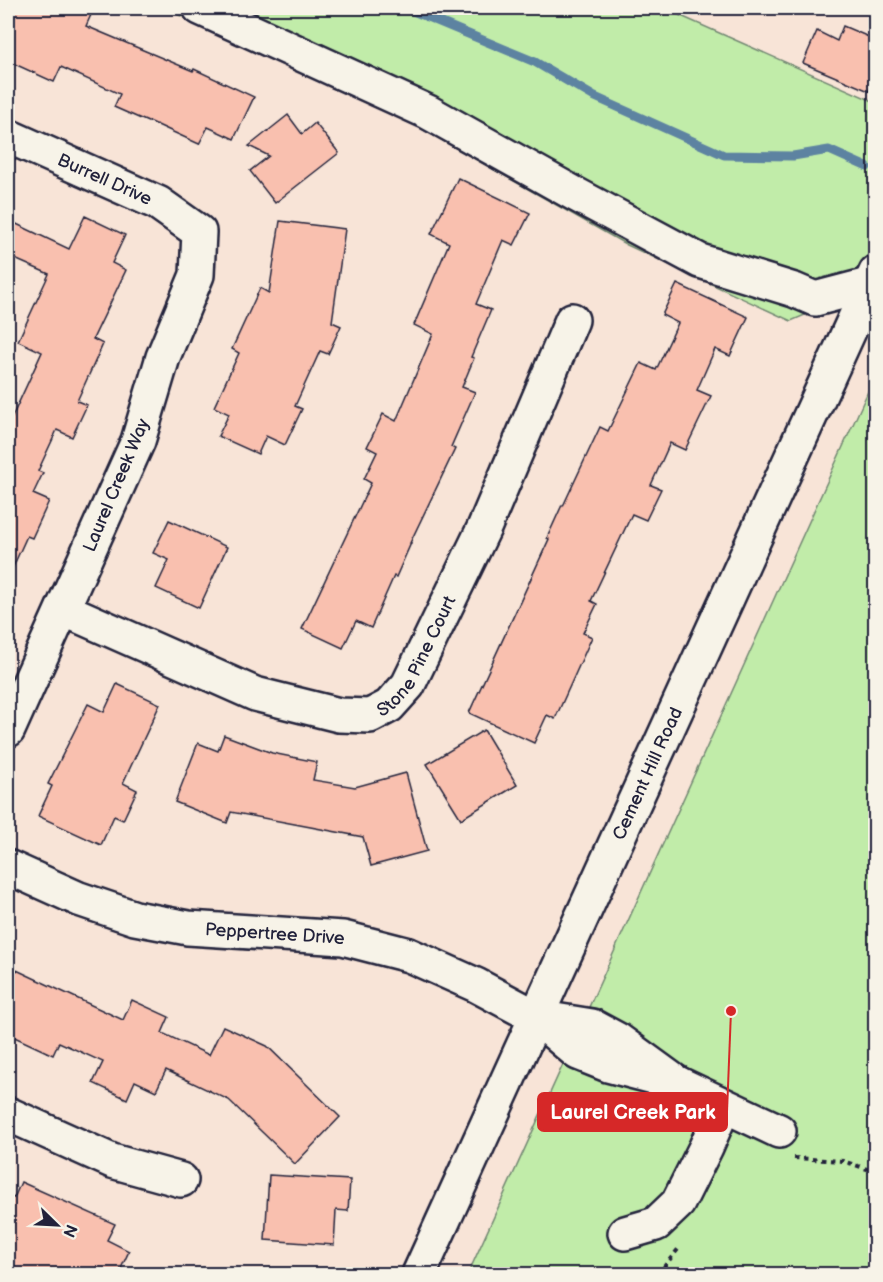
<svg xmlns="http://www.w3.org/2000/svg" width="883" height="1282" font-family="'Balsamiq Sans',sans-serif">
	<rect width="100%" height="100%" fill="#f8e4d7"/>
	<filter id="ink" filterUnits="userSpaceOnUse"><feTurbulence type="fractalNoise" baseFrequency=".0167" numOctaves="2"/><feDisplacementMap in="SourceGraphic" scale="12" xChannelSelector="R" yChannelSelector="G"/><feConvolveMatrix kernelMatrix="1 2 1 2 8 2 1 2 1" color-interpolation-filters="sRGB"/></filter>
	<g filter="url(#ink)">
		<g fill="#c1eca9" stroke="#728772" stroke-width="1.5">
			<path d="M164,8h499l212,94v183l-84,36 -164,-76 -212,-120z"/>
			<path d="M875,376v898h-407z"/>
		</g>
		<g fill="none" stroke-linecap="round" stroke-linejoin="round">
			<path stroke="#5d83a1" stroke-width="9" d="M406,8l129,54 58,34 131,59 69,1 36,-6 38,17"/>
		</g>
		<g fill="#f9c0af" stroke="#22223b" stroke-width="1.5">
			<path d="M8,8h86l-8,18 107,45 1,-2 60,28 -20,42 -26,-12 -9,17 -50,-23 -1,1 -34,-15 6,-13 -59,-27 -7,15 -46,-21z"/>
			<path d="M843,26l33,14v35l-7,16 -66,-28 14,-32 20,10z"/>
			<path d="M288,115l14,19 13,-11 24,30 -64,50 -25,-32 19,-15 -20,-10z"/>
			<path d="M458,178l72,35 -16,32 -11,-5 -27,64 15,6 -20,47 3,1 -12,29 13,5 -24,55 4,2 -45,94h1l-15,34 -2,-1 -23,52 -15,-7 -13,27 -41,-19 69,-146 -7,-4 13,-27 -10,-5 16,-33 13,7 37,-87 -19,-9 35,-82 -18,-9z"/>
			<path d="M85,216l40,19 -13,28 14,7 -33,69 10,5 -26,57 10,4 -15,32 -15,-7 -19,41 5,2 -10,21 16,7 -17,37 -5,-2 -19,42v-152l34,-74 -24,-11 31,-67 -41,-18v-36l61,29z"/>
			<path d="M280,221l65,8 -13,93 9,4 -13,28 -8,-3 -25,55 7,3 -17,36 -19,-9 -8,18 -40,-18 11,-22 -15,-7 25,-54 -7,-4 28,-61 9,5z"/>
			<path d="M677,284l71,33 -18,39 -15,-7 -18,41 14,6 -26,54 -15,-7 -19,42 10,4 -15,31 -14,-6 -41,87 6,3 -14,29 9,4 -37,82 -8,-4 -13,28 -65,-30 80,-174 -2,-1 15,-33 1,1 37,-79 8,4 33,-68 15,7 22,-47 -16,-8z"/>
			<path d="M169,520l58,27 -28,61 -43,-20 13,-28 -16,-7z"/>
			<path d="M117,684l43,20 -37,79 14,7 -14,30 -9,-4 -13,29 -63,-29 14,-30 -4,-2 40,-80 16,8z"/>
			<path d="M484,730l33,55 -56,34 -34,-55z"/>
			<path d="M224,735l48,18 45,9 -4,18 42,7 51,-14 21,78 -56,15 -8,-29 -132,-25 -4,11 -52,-21 23,-59 20,8z"/>
			<path d="M8,966l115,54 9,-20 37,17 -7,16 47,22 14,-29 44,20 73,71 -45,47 -66,-64 -63,-30 -10,21 -21,-10 -8,18 -34,-16 10,-21 -44,-20 -6,13 -45,-21z"/>
			<path d="M269,1175l81,5 -2,31 -12,-1 -2,35 -69,-5z"/>
			<path d="M21,1182l94,42 -8,16 22,11 -11,24h-110v-79l6,2z"/>
		</g>
		<g fill="none" stroke-linecap="round" stroke-linejoin="round">
			<defs>
				<g id="minor">
					<path d="M200,8l228,104 147,82 125,67 94,29 21,9 61,-16"/>
					<path id="s1" d="M8,136l150,67 41,29 -2,43 -34,82 -25,84 -130,289"/>
					<path id="s2" d="M63,609l192,85 84,21 31,1 19,-10 19,-21 76,-157 88,-208"/>
					<path id="s3" d="M8,867l71,32 56,19 53,10 155,10 66,17 67,30 60,32 42,36 30,12 69,18"/>
					<path d="M536,1017l56,9 26,14 59,43 102,48"/>
					<path d="M8,1114l104,47 69,19"/>
					<path d="M625,1233l31,-9 22,-21 28,-56 18,-41"/>
					<path id="s4" d="M419,1274l457,-1002"/>
				</g>
			</defs>
			<use href="#minor" stroke="#22223b" stroke-width="38"/>
			<g stroke="#22223b" stroke-width="4" stroke-dasharray="4.5 4.5" stroke-linecap="butt">
				<path d="M794,1158l49,3 33,11"/>
				<path d="M658,1274l22,-27"/>
			</g>
			<use href="#minor" stroke="#f7f3e8" stroke-width="33"/>
		</g>
	</g>
	<g text-anchor="middle" stroke-width="4.5" stroke-linejoin="round" paint-order="stroke">
		<g font-size="18" fill="#22223b" stroke="#f7f3e8">
			<text dy="6" stroke="none"><textPath href="#s1" startOffset="106">Burrell Drive</textPath></text>
			<text transform="translate(116 485) rotate(-67)" y="6">Laurel Creek Way</text>
			<text dy="6" stroke="none"><textPath href="#s2" startOffset="406">Stone Pine Court</textPath></text>
			<text dy="6" stroke="none"><textPath href="#s4" startOffset="550">Cement Hill Road</textPath></text>
			<text dy="6" stroke="none"><textPath href="#s3" startOffset="278">Peppertree Drive</textPath></text>
		</g>
	</g>
	<path fill="none" stroke="#d62828" stroke-width="2" d="M731 1011L727 1112"/>
	<circle fill="#d62828" stroke="#f7f3e8" stroke-width="2" cx="731" cy="1011" r="6"/>
	<rect fill="#d62828" stroke="#d62828" stroke-width="2" x="538" y="1093" width="189" height="38" rx="6"/>
	<g font-size="20" text-anchor="middle" font-weight="bold" fill="#fff">
		<text x="633" y="1119">Laurel Creek Park</text>
	</g>
	<rect width="883" height="1282" fill="none" stroke="#f7f3e8" stroke-width="30"/>
	<rect x="15" y="15" width="853" height="1252" fill="none" stroke="#22223b" stroke-width="2" filter="url(#ink)"/>
	<g transform="translate(57 1225) rotate(114)" stroke="#f7f3e8" stroke-width="4.5" paint-order="stroke">
	<path d="M0-4.5L10 22L0 15L-10 22Z" fill="#22223b"/>
	<text y="-9" font-size="16" font-weight="bold" text-anchor="middle" fill="#22223b">N</text>
	</g>
</svg>
